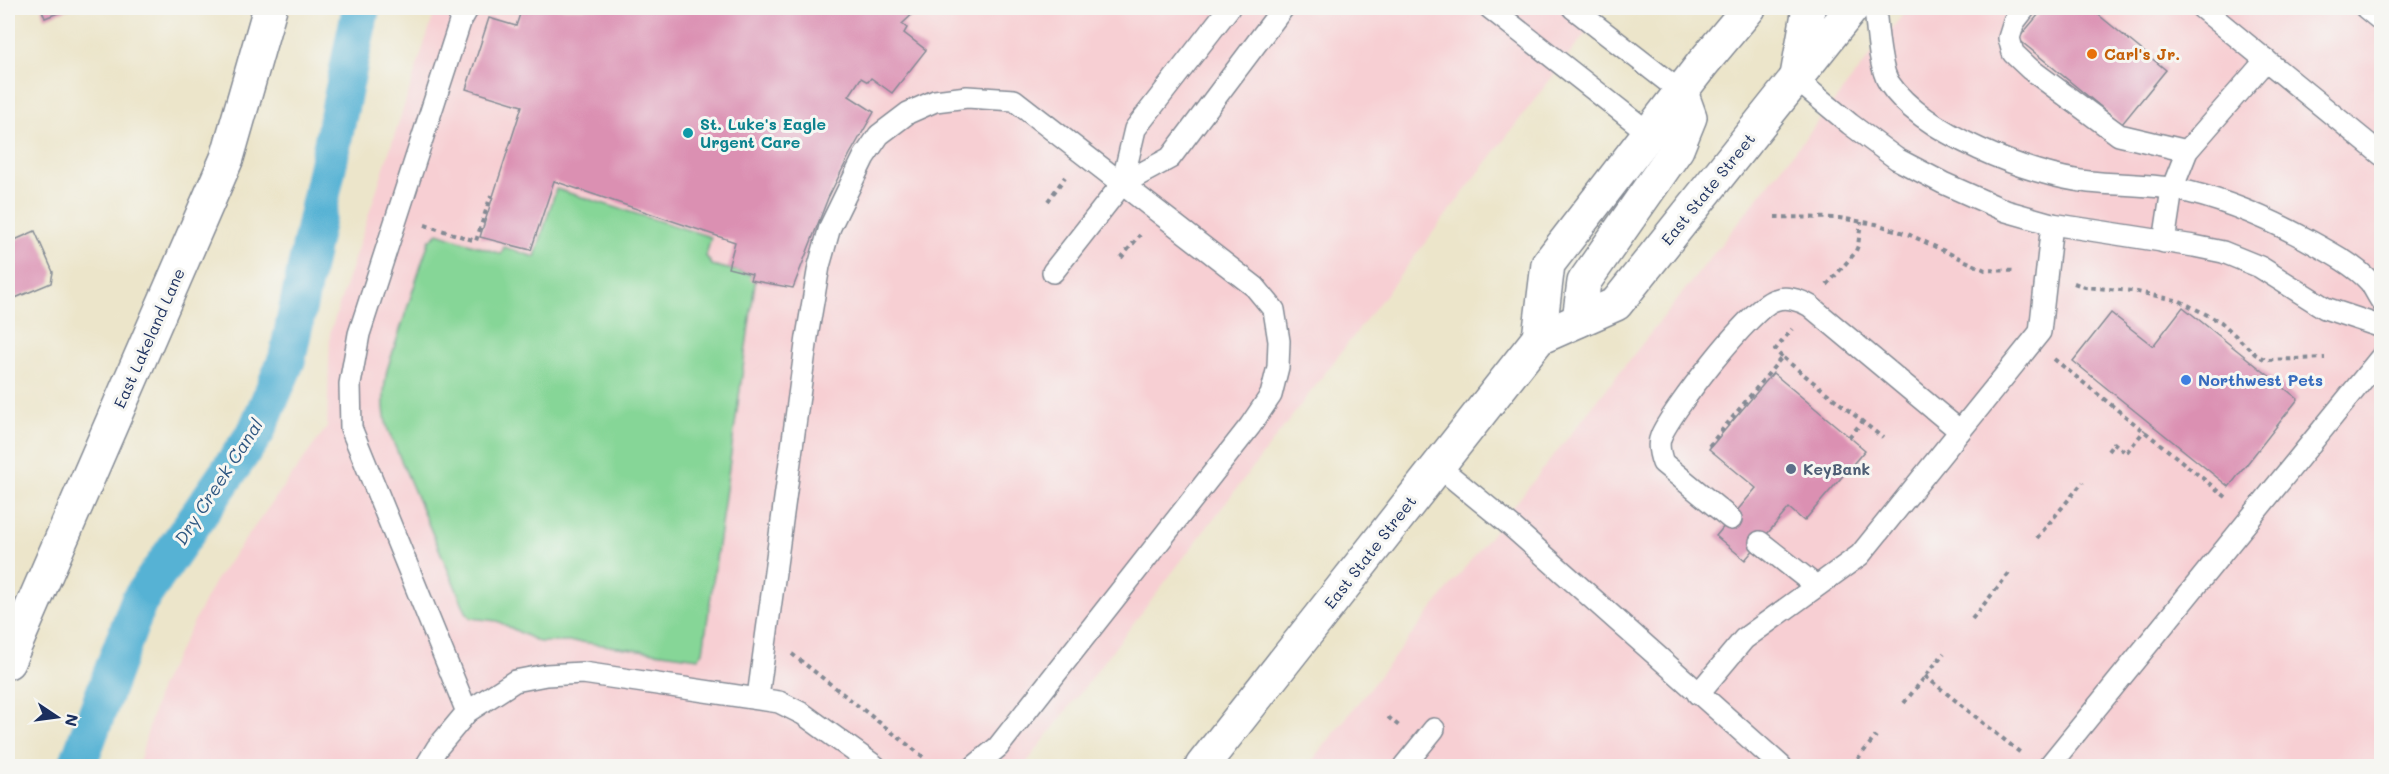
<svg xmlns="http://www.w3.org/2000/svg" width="2389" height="774" font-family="Mali,sans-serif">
	<rect width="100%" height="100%" fill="#f6f6f2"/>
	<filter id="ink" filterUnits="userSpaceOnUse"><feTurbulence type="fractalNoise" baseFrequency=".0167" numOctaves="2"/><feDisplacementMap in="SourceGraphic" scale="12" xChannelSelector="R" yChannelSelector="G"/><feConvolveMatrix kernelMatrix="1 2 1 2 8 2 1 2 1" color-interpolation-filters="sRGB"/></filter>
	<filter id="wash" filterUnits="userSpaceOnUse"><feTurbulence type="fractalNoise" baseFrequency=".008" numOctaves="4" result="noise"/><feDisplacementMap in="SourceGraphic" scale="24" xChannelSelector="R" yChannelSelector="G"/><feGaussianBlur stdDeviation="1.35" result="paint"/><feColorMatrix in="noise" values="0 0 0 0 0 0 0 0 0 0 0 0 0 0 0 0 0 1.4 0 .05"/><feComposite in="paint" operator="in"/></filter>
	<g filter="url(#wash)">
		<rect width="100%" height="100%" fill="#ece5ca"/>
		<g fill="#f7cfd3">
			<path d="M436,8h1169l-581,758h-886l22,-79 55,-106 112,-154 3,-94z"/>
			<path d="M1908,8h473v758h-1073z"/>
		</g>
		<path fill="#86d697" stroke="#50827a" stroke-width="1.5" d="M556,189l155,48 -5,19 6,9 44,11 -53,376 -5,6 -117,-16h-42l-42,-21 -26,-3 -4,-4 -79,-184c-6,-21 -5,-38 -1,-60l42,-129 9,-8 63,21 3,-7 31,10z"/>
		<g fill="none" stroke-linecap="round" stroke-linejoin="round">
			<path stroke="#56b2d4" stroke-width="38" d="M77,766l62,-165 117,-169 31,-73 74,-351"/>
		</g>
		<g id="blocks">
			<g fill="#db90b2">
				<path d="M41,8h30l-26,10z"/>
				<path d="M522,8h397l-17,16 5,4 -3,5 22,17 -34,43 -21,-15 -3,4 -7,-4 -12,18 25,16 -24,42 -22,44 -35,90 -43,-8 2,-6 -24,-6 7,-26 -181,-61 -23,69 -51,-13 42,-131 -56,-17 23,-71 27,8z"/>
				<path d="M2044,8h46l76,62 -44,54 -104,-85z"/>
				<path d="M35,231l18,41 -2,11 -43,18v-58z"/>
				<path d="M2183,307l115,92 -69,88 -156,-126 38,-48 42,33z"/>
				<path d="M1773,373l92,77 -61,71 -15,-13 -44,52 -29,-24 40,-48 -47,-39z"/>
			</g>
		</g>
	</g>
	<g filter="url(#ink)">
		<use href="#blocks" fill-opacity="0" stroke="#848a94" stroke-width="1.5"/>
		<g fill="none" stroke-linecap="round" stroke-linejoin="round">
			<defs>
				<g id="lane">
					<path d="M1490,8l159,125"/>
					<path d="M1573,8l108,84"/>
					<path d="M1875,8c2,18 4,60 14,75 33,50 141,93 200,99 28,3 57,2 86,7 46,9 90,28 131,50 20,11 49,26 64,43 4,6 8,14 12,20"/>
					<path d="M2025,8l-11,14 -5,16 4,15 17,16 89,66 68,16"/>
					<path d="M2202,8l180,147"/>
					<path d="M2366,8l16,13"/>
					<path d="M1797,80l53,44 47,35 46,24 63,28 46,13 142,22 29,6 37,15 65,41 57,19"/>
					<path d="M1122,184l13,-55 94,-121"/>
					<path d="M2164,242l8,-53 15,-38 79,-91"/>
					<path d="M1053,272l69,-88 48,-26 113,-150"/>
					<path d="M1438,466l73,60 270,240"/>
					<path d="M1731,519l-68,-56c-3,-8 -6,-18 -2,-27 9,-23 92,-131 114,-136 11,-4 25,0 35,6l150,125"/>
					<path d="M1760,542l56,44"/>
					<path d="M1698,694l46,-55 116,-84 180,-223 12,-108"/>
					<path d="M758,697l49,-360 12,-71 11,-39 34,-70 15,-22 29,-22 27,-12 32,-4 47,3 241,187 19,23 5,31 -1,26 -7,28 -21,31 -252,321 -23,19"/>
					<path d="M467,712l-116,-284 -1,-44 9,-50 101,-312 8,-14"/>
					<path d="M426,766l11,-18 30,-36 48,-31 31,-6 37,-2 196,29 24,12 72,52"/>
					<path d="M1404,766l30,-37"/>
					<path d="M2049,766l333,-410"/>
				</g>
				<path id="street" d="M8,662l219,-504 43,-150"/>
				<g id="primary">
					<path d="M1797,76l12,-68"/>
					<path d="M1579,320l5,-38 93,-133 13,-32 -9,-25"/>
					<path d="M1539,338l9,-74 155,-201 46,-55"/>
					<path d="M1202,766l337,-428 77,-34 236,-296"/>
				</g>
			</defs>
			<use href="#lane" stroke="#848a94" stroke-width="24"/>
			<use href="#street" stroke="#848a94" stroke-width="36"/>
			<use href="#primary" stroke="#848a94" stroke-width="36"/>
			<g stroke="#848a94" stroke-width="4" stroke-dasharray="4.5 4.5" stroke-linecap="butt">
				<path d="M1048,201l17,-24"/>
				<path d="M1775,217l64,1 37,6 34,11 75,35 32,1"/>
				<path d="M425,225l51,16 15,-46"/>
				<path d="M1121,258l19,-23"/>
				<path d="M2074,283l11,4 48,4 47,10 41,21 34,32 11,6 59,-2"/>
				<path d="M1827,285l28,-32 3,-7 3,-24"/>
				<path d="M1782,357l-7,-7 17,-21"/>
				<path d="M2054,359l172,138"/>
				<path d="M1849,437l14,-16"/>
				<path d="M1709,446l73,-89 101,81"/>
				<path d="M2108,451l6,-8 12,10 19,-23"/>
				<path d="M2037,538l46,-56"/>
				<path d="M1972,619l39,-48"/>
				<path d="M792,654l134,105"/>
				<path d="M1925,676l97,78"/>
				<path d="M1904,703l40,-50"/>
				<path d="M1388,717l11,9"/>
				<path d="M1852,766l24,-30"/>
			</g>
			<use href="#lane" stroke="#fff" stroke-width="21"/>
			<use href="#street" stroke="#fff" stroke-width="33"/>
			<use href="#primary" stroke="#fff" stroke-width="33"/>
		</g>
	</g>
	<circle fill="#e8710a" stroke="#f6f6f2" stroke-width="2" cx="2092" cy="54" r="6"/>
	<circle fill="#0f9aa8" stroke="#f6f6f2" stroke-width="2" cx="688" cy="133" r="6"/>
	<circle fill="#3f7fe0" stroke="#f6f6f2" stroke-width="2" cx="2186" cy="380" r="6"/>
	<circle fill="#5c6f8a" stroke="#f6f6f2" stroke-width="2" cx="1791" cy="469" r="6"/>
	<g text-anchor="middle" stroke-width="6" stroke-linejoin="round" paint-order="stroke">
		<g font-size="16" font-weight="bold" fill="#c56008" stroke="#f6f6f2" text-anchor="start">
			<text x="2104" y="60">Carl's Jr.</text>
		</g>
		<g font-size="16" font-weight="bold" fill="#0d838f" stroke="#f6f6f2" text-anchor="start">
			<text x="700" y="130">St. Luke's Eagle<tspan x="700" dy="18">Urgent Care</tspan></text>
		</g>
		<g font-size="16" fill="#1b2f5e" stroke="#f6f6f2">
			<text transform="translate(1708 189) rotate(-51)" y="6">East State Street</text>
			<text transform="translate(149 338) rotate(-66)" y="6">East Lakeland Lane</text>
			<text transform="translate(1370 552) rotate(-52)" y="6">East State Street</text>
		</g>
		<g font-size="16" font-weight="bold" fill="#366cbe" stroke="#f6f6f2" text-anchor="start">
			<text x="2198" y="386">Northwest Pets</text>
		</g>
		<g font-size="16" font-weight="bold" fill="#4e5e75" stroke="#f6f6f2" text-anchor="start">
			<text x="1803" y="475">KeyBank</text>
		</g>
		<g font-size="18" font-style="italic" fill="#2d5681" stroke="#f6f6f2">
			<text transform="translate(219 482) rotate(-57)" y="6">Dry Creek Canal</text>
		</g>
	</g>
	<rect width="2389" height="774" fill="none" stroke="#f6f6f2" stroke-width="30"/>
	<g transform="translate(57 717) rotate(103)" stroke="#f6f6f2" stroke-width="4.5" paint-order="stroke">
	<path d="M0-4.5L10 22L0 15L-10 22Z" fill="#1b2f5e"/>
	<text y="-9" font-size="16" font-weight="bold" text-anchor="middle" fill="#1b2f5e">N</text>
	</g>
</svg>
